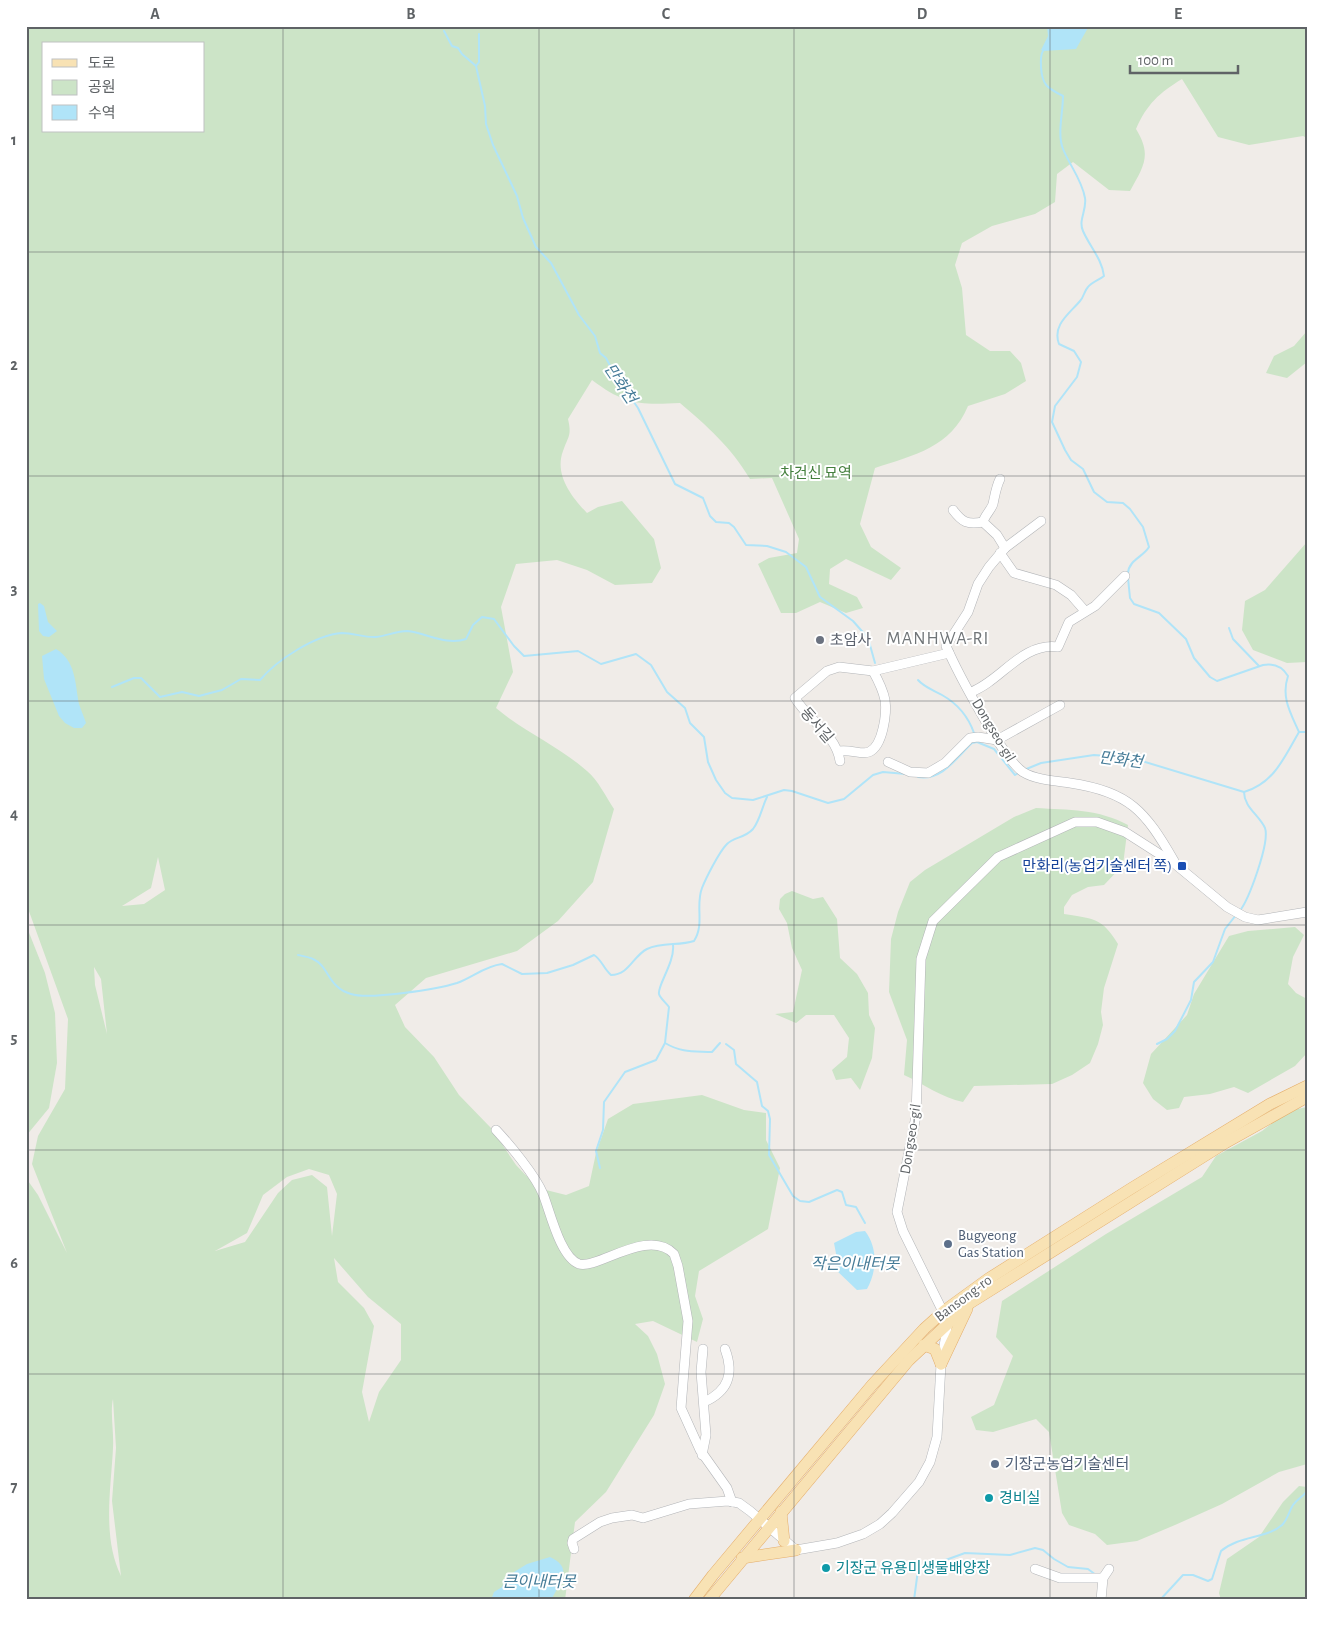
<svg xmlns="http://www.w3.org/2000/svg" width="1333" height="1626" font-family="'Alegreya Sans','Noto Sans KR',sans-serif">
	<rect width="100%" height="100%" fill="#f0ece8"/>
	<g fill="#cce4c7" fill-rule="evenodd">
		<path d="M26,26h1281v112l-4,-2 -54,9 -31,-8 -36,-58c-23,14 -35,25 -46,50 16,26 8,37 -6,62l-21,-1 -36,-28 -16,12 -2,28 -20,12 -43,12 -30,17 -7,22 7,23 4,47 24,16h20l11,12 5,18 -21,13 -37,12c-17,41 -53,49 -93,62l-15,56 11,23 30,21 -10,12 -45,-21 -16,10 -1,15 28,13 6,11 -17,5 -26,-11 -24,11h-15l-23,-49 11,-6 28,-5 2,-14 -27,-61 -22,1c-20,-33 -42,-52 -70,-76 -40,2 -55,2 -88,-23l-24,39c4,17 0,17 -5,32 -9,24 9,46 24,62l11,-6 24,-6 32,38 7,29 -9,15 -37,2 -28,-15 -30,-10 -41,4 -15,43 12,65 -17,36c28,24 63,38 91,63 11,9 19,26 27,38l-21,73 -35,39 -41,30 -91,27 -31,27 10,22 29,30 25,38 32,33 25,37 22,23 28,7 23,-9 7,-33 12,-34 25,-15 69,-9 42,15 22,3v27l14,28 -12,61 -69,42 -4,25 8,23 -6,23 -44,-21 -18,3 13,12 9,18 8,30 -11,31 -48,77 -31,30 -10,78h-539v-422l12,17 29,58 -35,-89 6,-28 27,-47 3,-70 -42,-116zM44,44h160v87h-160zM158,857l7,33 -21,14 -22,2 29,-18zM94,967l7,12 6,55 -12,-49zM309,1169l20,6 8,19 -5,42 -5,-49 -15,-12 -20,5 -14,13 -33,49 -30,9 32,-18 16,-38 24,-18zM334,1258l34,39 33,27v36l-22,32 -10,30 -7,-30 12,-66 -10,-18 -26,-26zM113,1399l3,49 -4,53 9,75c-19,-39 -10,-87 -8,-128 1,-16 -3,-36 0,-49z"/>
		<path d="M1307,331v31l-20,16 -21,-5 8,-17 20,-10z"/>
		<path d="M1307,542v120l-20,1 -34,-13 -11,-20 3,-29 20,-11z"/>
		<path d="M1036,808c32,2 63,1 92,17l-5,40 -19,20 -16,2 -16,8 -8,12v7c29,5 38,3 54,30l-14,44 -3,24 2,13 -5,19 -8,19 -18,12 -20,9 -78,2 -11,16c-21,-4 -39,-18 -59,-27l3,-35 -18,-48 2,-53 7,-27 12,-30 15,-12 89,-53z"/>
		<path d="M792,891l21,8 10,-2 14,22 3,39 17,16 11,19 1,22 6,13 -3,30 -12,32 -9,-12 -15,2 -4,-10 15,-13 2,-19 -15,-23h-28l-10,8 -21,-9 18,-2 9,-42 -10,-22 -5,-25 -8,-14 1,-10 5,-5z"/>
		<path d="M26,925l19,48 10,40 2,50 -8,45 -23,28z"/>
		<path d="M1295,927l9,8 -11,22 -5,27 8,9 11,6v54l-12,13 -47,27 -14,-6 -24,7 -26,3 -5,11 -12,2 -14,-11 -10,-16 8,-29 36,-39 7,-21 35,-58 19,-5z"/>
		<path d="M1307,1107v357l-28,8 -57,32 -47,21 -38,16 -30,4 -12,-11 -26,-9 -7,-12 -13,-81 -13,-13 -43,13 -17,-2 -5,-13 23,-12 19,-49 -17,-19 6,-36 104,-67 96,-57 14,-21 46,-25 26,-20z"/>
		<path d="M1299,1486l8,1v113h-86l-2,-7 8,-34 32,-22 24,-35z"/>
	</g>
	<g fill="#b0e4f8">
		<path d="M1047,26h42l-13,23 -33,2 -2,-1 7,-14z"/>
		<path d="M40,603l4,3 4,16 9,9 -8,6 -6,-1 -4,-5 -1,-27z"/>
		<path d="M56,649c20,12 19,34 23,55 2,6 5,13 7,19l-4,5h-8l-9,-5 -6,-7 -15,-37 -2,-23z"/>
		<path d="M865,1231c13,17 12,40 2,58l-10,1 -22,-21 2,-10 -3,-16 22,-11z"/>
		<path d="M550,1557c24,11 10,25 1,43h-60l3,-8 8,-5 4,-10 21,-13z"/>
	</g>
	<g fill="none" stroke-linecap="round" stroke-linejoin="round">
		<g stroke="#b0e4f8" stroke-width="2">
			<path d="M444,31l8,15 6,2 4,6 14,12 9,40 1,18 7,21 24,51 6,22 13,29 15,16 28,52 16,21 5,17 6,5 8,15 24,35 37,76 28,14 7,18 6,6 13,1 5,4 12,18 21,1 19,6 20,15 14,30 33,24 15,17 7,25"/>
			<path d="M1043,51c-3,5 -2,10 -2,16 1,18 6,21 22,29 0,17 -6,38 0,53 7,17 19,31 22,49 2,12 -7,22 -2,33 7,16 19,28 21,45 -5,4 -12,6 -16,11 -4,4 -4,10 -8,14 -11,13 -28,24 -21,43l15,7 7,11 -4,15 -22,29 -3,16 13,28 6,10 12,9 11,23 13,10 16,1 7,6 13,18 6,20c-6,10 -20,13 -21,26"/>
			<path d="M476,66l3,-4v-28"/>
			<path d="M1128,578l2,20 4,6 25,9 27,26 8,19 16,19 7,4 46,-16c11,-2 19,1 25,11 -7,21 2,36 11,56"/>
			<path d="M1229,628l4,11 26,27"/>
			<path d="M918,680c6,7 15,10 24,15 16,9 26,21 32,38"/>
			<path d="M112,687l22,-9h7l19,19 22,-5 17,4 23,-6 19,-11 19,1c17,-20 55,-45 82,-47 12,0 23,5 34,4 10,-1 21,-6 31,-6 20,2 39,15 59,8l7,-14 9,-8 12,2 20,27 10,10 54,-5 23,13 35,-10 15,11 16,27 18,16 5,15 14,14 4,25 8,18 9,13 7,5 21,2 31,-10 8,1 36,12 16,-4 29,-24 10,-3 23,2"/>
			<path d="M977,742l17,7 21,26 5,-3"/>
			<path d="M1024,770l17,-7 53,-8 38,3 112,34c30,-9 40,-34 55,-60h8"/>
			<path d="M918,777c24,4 38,-19 54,-34l5,-1"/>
			<path d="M1239,912c10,-12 31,-70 26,-84 -6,-13 -21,-21 -21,-36"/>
			<path d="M673,945c2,17 -16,41 -14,49 1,4 7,9 10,13l-4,36c17,10 29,8 47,9l8,-9"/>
			<path d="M298,955c5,1 11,2 15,4 16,7 15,29 38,35 18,6 87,-5 106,-11 16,-6 28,-17 45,-19l20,10 25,-1 26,-8 21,-10c8,5 9,13 17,20 18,0 22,-19 36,-26 15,-7 32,-3 47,-8 11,-17 1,-35 8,-53 4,-10 17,-36 25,-44 7,-7 18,-6 26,-15 7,-9 9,-22 14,-32"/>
			<path d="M726,1044l8,6 2,14 21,18 5,24 6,5 2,8 -1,36 24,41 7,5 9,1 28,-12 5,2 4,13 10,2 9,16"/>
			<path d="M1157,1044l10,-5 8,-8 16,-31 3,-18 19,-20 12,-33 11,-14"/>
			<path d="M600,1168l-4,-17 7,-21 1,-28 21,-30 31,-12 9,-17"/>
			<path d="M914,1600l4,-30 47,-17 45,2 25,-7 8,2 11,9 14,8 20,2 8,6"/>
			<path d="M1160,1600l23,-25h10l15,6 4,-2 9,-28c19,-16 45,-12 61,-26 6,-6 7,-14 11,-20 4,-6 10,-8 14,-14"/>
		</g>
		<defs>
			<g id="minor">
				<path d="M1000,479c-4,8 -5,16 -7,25 -2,6 -8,11 -10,18l14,13 8,13"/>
				<path d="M953,510c9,12 14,15 30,12"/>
				<path d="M1041,521l-36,27 -16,19 -11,17 -10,28 -22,34c11,25 57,113 77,126 13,8 32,9 47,11 60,9 75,28 104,78"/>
				<path d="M1000,553l14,20 42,12 15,10 14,16"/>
				<path d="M971,692c30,-11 51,-50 87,-45l11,-25 26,-16 30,-30"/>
				<path d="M839,751c11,-2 23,4 30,1 14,-6 18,-39 16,-52 -2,-10 -7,-20 -12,-29"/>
				<path d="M840,761c-4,-27 -32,-41 -45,-63l32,-27 12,-4 34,4 76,-18"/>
				<path d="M888,762l22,10 18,1 17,-10 25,-25 8,-1 19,3 63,-35"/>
				<path d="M496,1130c14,15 39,45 47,64 7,17 17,63 36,70 18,6 69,-37 95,-10l4,12 10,55 -7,87 19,42 27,38 5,14"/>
				<path d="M704,1402c25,-11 30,-29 21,-53"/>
				<path d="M702,1455l4,-20 -5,-63 2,-23"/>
				<path d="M574,1549l-2,-6 1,-4 27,-17 12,-4 20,-3 11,3 46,-14 39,-3 11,2 11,8 46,39 41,-7 26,-9 17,-10 12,-11 27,-31 11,-20 7,-25 4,-73 7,-42 -45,-91 -6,-19 19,-96 5,-157 12,-38 65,-64 77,-35h22l28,10 50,32 52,43 18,10 13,3 49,-8"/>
				<path d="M1035,1569l25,9h43"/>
				<path d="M1101,1600l2,-22 6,-9"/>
			</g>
			<g id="major">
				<path d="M924,1345l11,4 6,15"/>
				<path d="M941,1364l26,-55"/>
				<path d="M781,1512l3,29"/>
				<path d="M742,1558l54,-8"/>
				<path d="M694,1600l19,-25 159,-190 52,-56 20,-18 44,-32 144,-91 138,-84 37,-18"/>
				<path d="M709,1600l200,-240 61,-57 255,-160 82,-46"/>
			</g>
		</defs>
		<use href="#minor" stroke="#b3b5b8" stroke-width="10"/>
		<use href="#major" stroke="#e5ae6b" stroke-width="12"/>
		<use href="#minor" stroke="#fff" stroke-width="9"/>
		<use href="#major" stroke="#f8e2b4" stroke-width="11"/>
	</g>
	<path fill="none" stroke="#5f6366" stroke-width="1" stroke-opacity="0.55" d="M283,26v1574M539,26v1574M794,26v1574M1050,26v1574M26,252h1281M26,476h1281M26,701h1281M26,925h1281M26,1150h1281M26,1374h1281"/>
	<circle fill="#6b7280" stroke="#fff" stroke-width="2" cx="820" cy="640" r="5"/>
	<rect fill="#1a4fb4" stroke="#fff" stroke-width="2" x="1177" y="861" width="10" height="10" rx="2.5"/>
	<g fill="#5c6f8a" stroke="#fff" stroke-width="2">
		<circle cx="948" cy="1244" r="5"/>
		<circle cx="995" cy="1464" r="5"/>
	</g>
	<g fill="#0f9aa8" stroke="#fff" stroke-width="2">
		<circle cx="989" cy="1498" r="5"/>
		<circle cx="826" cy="1568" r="5"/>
	</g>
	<g text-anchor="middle" stroke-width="4" stroke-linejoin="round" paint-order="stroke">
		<g font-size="15" fill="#447f3d" stroke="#fff">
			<text x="816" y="478">차건신 묘역</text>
		</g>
		<g font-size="15" fill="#5b616d" stroke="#fff" text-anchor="start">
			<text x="830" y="645">초암사</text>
		</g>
		<g font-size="15" fill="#5f6366" stroke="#fff">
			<text transform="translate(817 725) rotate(49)" y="5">동서길</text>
			<text transform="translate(994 730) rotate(59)" y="5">Dongseo-gil</text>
			<text transform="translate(910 1139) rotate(-81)" y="5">Dongseo-gil</text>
			<text transform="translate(963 1298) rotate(-37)" y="5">Bansong-ro</text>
		</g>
		<g font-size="15" fill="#164399" stroke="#fff" text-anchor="end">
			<text x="1172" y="871">만화리(농업기술센터 쪽)</text>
		</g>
		<g font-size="15" fill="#4e5e75" stroke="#fff" text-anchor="start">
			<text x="958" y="1240">Bugyeong<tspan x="958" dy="17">Gas Station</tspan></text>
			<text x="1005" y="1469">기장군농업기술센터</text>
		</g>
		<g font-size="15" fill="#0d838f" stroke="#fff" text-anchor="start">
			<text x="999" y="1503">경비실</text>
			<text x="836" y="1573">기장군 유용미생물배양장</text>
		</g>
		<g font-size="16" font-style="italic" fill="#467c98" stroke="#fff">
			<text transform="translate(621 383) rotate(56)" y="6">만화천</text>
			<text transform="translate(1121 759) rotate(7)" y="6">만화천</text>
			<text x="855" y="1269">작은이내터못</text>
			<text x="539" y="1587">큰이내터못</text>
		</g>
		<g font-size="18" letter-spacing="1" fill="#707578" stroke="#fff">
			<text x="938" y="644">MANHWA-RI</text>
		</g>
	</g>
	<rect width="1333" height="1626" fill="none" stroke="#ffffff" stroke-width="55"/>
	<rect x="42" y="42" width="162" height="90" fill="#ffffff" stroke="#bfc1c2"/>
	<rect x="52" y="59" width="25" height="8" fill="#f8e2b4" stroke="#bfc1c2"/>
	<text x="88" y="68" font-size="15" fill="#5f6366">도로</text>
	<rect x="52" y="80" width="25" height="15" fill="#cce4c7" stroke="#bfc1c2"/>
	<text x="88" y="92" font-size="15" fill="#5f6366">공원</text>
	<rect x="52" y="105" width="25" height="15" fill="#b0e4f8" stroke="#bfc1c2"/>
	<text x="88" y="118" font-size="15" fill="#5f6366">수역</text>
	<path d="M1130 65v8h108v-8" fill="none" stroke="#5f6366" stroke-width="2.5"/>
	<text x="1138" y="65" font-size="15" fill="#5f6366" stroke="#ffffff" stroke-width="4" paint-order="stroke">100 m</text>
	<rect x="28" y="28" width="1278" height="1570" fill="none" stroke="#5f6366" stroke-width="2"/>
	<g font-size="16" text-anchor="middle" font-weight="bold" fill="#5f6366">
		<text x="155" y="19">A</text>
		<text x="411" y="19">B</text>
		<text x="666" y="19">C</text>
		<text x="922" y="19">D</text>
		<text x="1178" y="19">E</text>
		<text x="14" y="145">1</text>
		<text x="14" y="370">2</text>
		<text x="14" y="594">3</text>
		<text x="14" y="819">4</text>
		<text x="14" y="1043">5</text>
		<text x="14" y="1268">6</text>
		<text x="14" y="1492">7</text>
	</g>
</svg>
